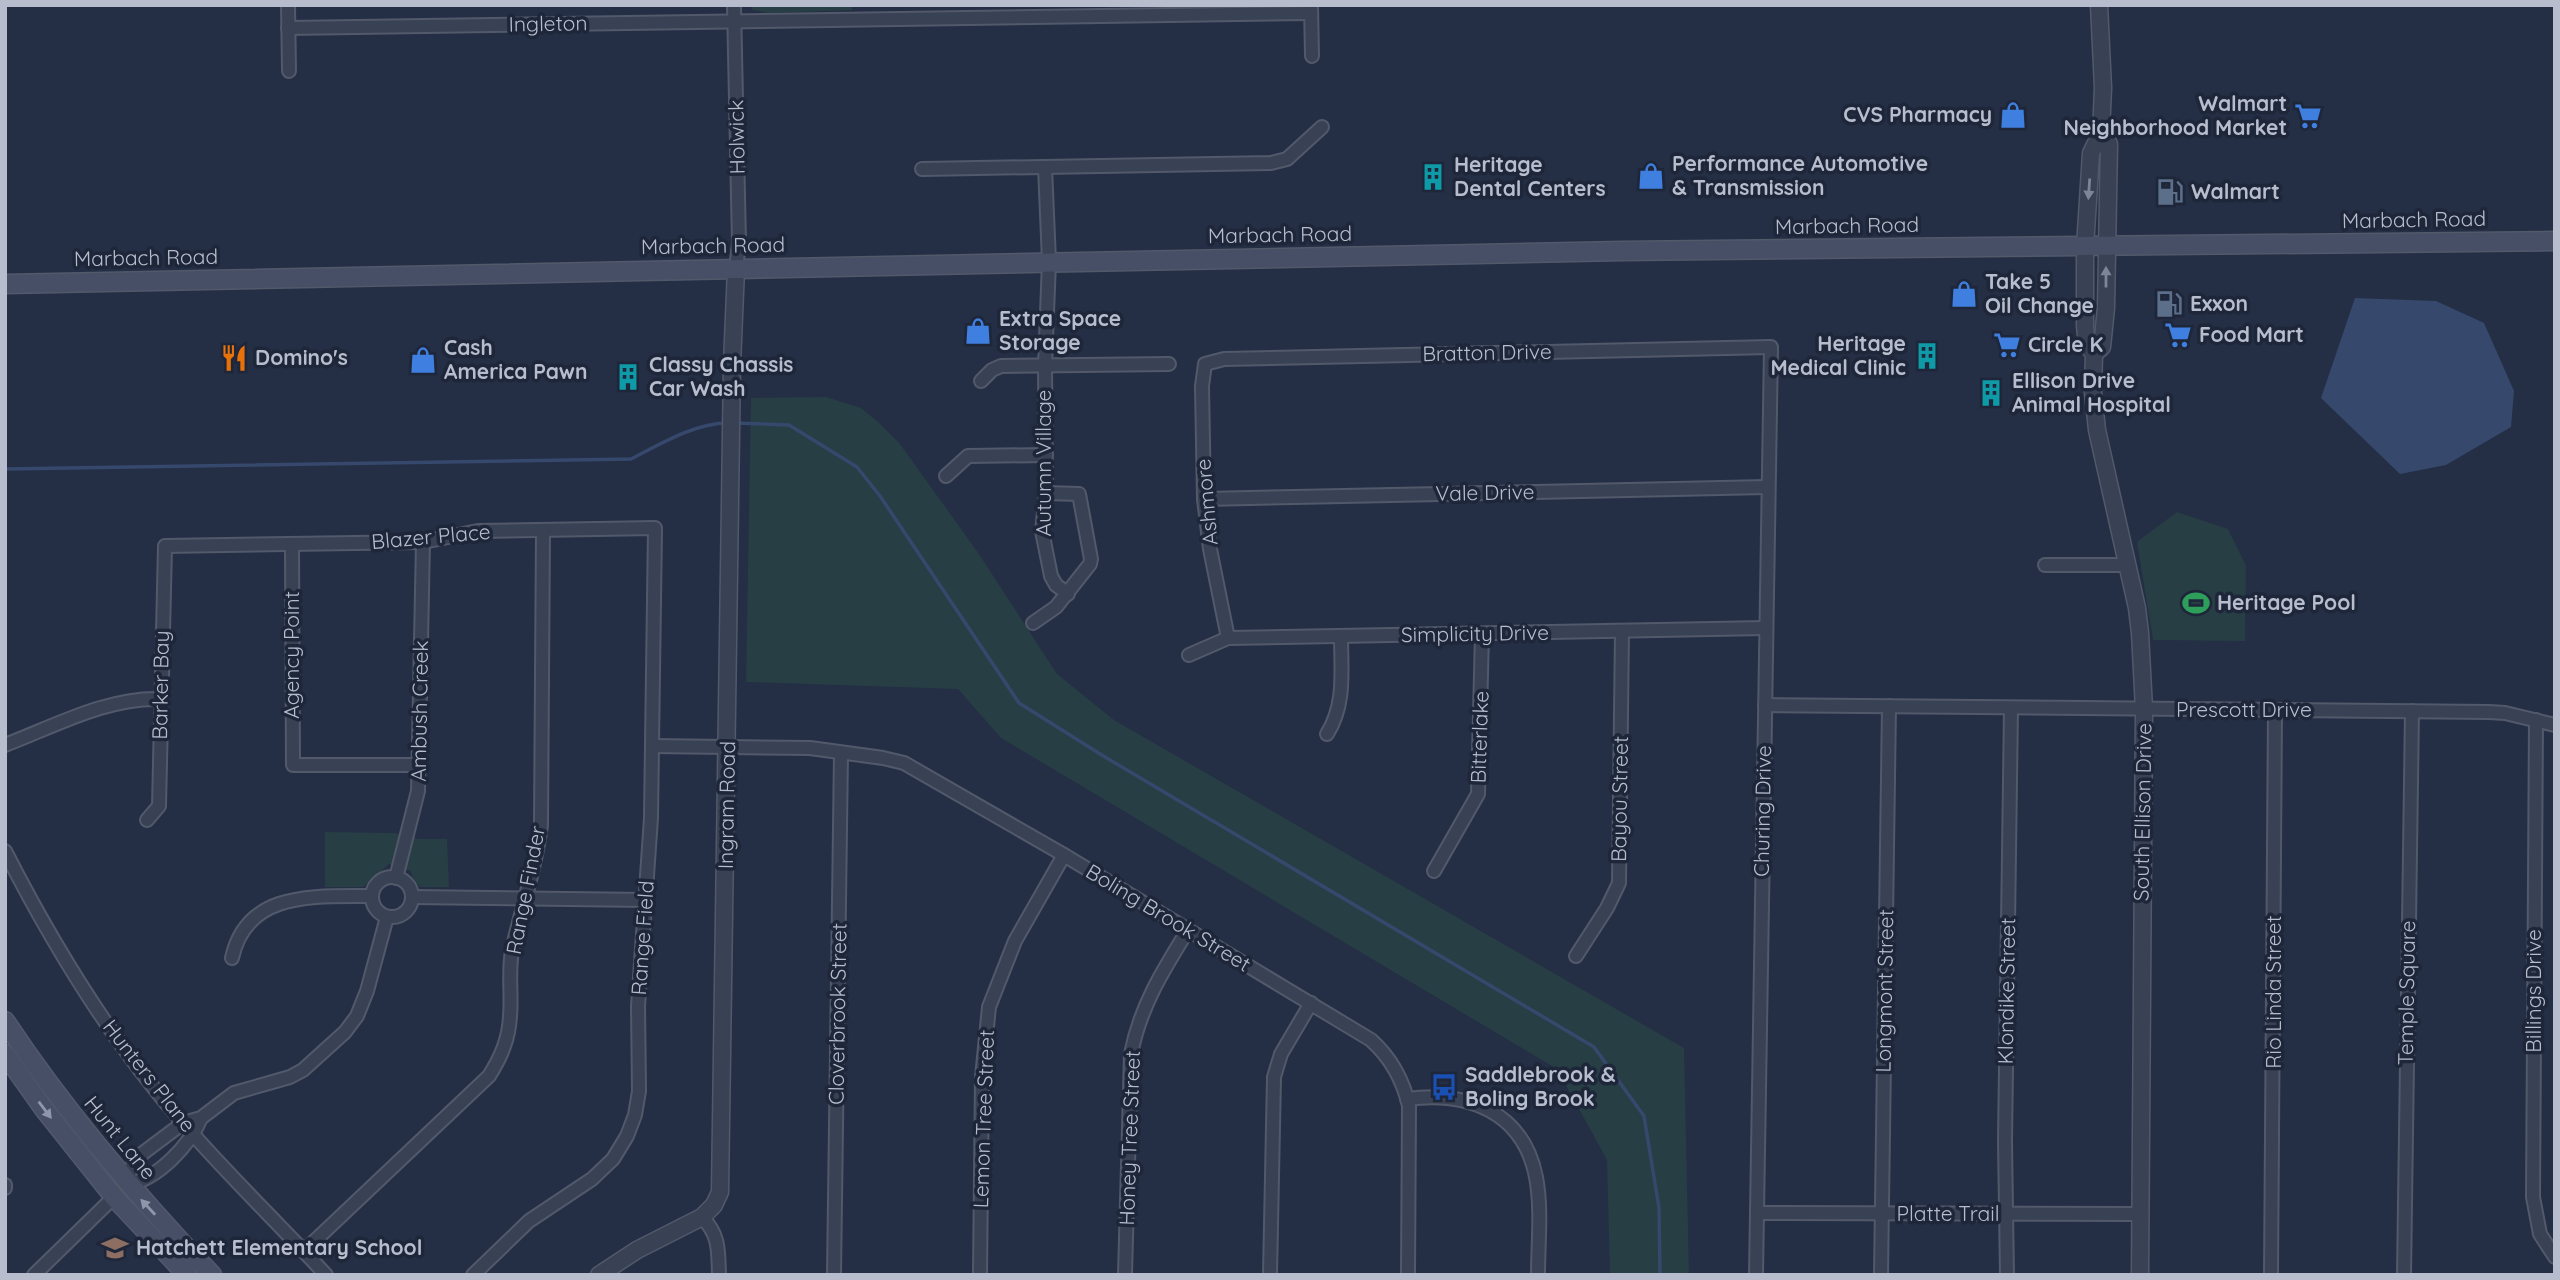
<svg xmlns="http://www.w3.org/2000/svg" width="2560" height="1280" font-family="Quicksand,sans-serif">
	<rect width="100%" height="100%" fill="#242e45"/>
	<g fill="#273e45">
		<path d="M752,5h99l1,5 -83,3 -17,-3z"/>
		<path d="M826,397l35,11 17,14 22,22 79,110 78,120 57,46 570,328 5,227h-79l-3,-115 -50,-91 -556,-331 -43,-49 -212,-7 5,-284z"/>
		<path d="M2177,512l51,17 18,37 -1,75 -92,-1 -16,-98z"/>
		<path d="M325,832l70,1 24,6h28l2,48h-29l-7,-7 -2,-9 -22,-7 -26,23h-38z"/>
	</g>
	<path fill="#37486d" d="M2355,298l81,3 48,22 30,68 -3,36 -65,38 -46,9 -79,-76z"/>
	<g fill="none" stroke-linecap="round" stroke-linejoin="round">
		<g stroke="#37486d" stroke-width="3.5">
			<path d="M736,423l53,2 68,42 23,29 139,207 86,54 489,290 50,69 15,92 1,67"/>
			<path d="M5,469l626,-10c29,-15 64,-36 97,-36"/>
		</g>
		<defs>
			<g id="minor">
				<path d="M288,5l1,66"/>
				<path d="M734,5l5,238 -3,26"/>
				<path d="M1311,6l1,50"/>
				<path d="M288,28l1023,-15"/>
				<path d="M1045,167l4,94 -4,105 1,127 -4,38 9,45 5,9 12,9"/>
				<path d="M922,169l349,-6 16,-4 35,-32"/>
				<path d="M981,381l11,-11 9,-4 168,-2"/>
				<path d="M946,476l22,-20 78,-1"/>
				<path d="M1204,499l563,-12"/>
				<path d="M292,544l1,221h127"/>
				<path d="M2045,565h83"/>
				<path d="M1033,623l23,-16 34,-43 1,-5 -12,-65 -33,-1"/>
				<path d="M1228,638l-18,-89 -6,-50 -2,-113 3,-22 19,-5 547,-12 -15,928"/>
				<path d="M1189,655l39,-17 537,-10"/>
				<path d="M1765,705l724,7 16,1 50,12"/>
				<path d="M2536,720l-3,477 7,37 15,23"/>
				<path d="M1327,734c19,-30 14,-64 14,-98"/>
				<path d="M5,745c50,-19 102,-48 156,-46"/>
				<path d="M652,746l158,2 73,10 21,5 160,92 307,185c20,18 32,40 38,66l-1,169"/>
				<path d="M147,820l12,-14 6,-260 258,-4 55,-11 177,-3 -4,290 -13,188 1,85 -4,24 -8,21 -14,23 -21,20 -63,42 -56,54"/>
				<path d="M5,851c49,96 107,191 178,272 46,53 96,101 143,152"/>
				<path d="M1434,871l44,-77 4,-160"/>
				<circle cx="392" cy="897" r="20"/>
				<path d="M396,878l22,-87 5,-249"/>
				<path d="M412,897l235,3"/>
				<path d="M1576,956l31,-48 12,-25 3,-252"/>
				<path d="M232,958c15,-69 86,-61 140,-62"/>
				<path d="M1407,1099c60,-8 116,12 129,78 6,32 2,66 2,98"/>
				<path d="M201,1118c-11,27 -44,62 -73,66l2,-15 13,-16 40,-30 18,-5 33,-25 56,-16 13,-7 42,-38 12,-16 10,-25 20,-74"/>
				<path d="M5,1185v3"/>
				<path d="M1757,1213l382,1"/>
				<path d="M702,1217c18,19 16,33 17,58"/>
				<path d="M304,1251l185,-175c12,-19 20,-37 21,-60 2,-21 -2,-43 2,-65 9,-42 24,-83 29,-126l2,-295"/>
				<path d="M34,1275l80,-78"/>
				<path d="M834,1275l7,-522"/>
				<path d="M980,1275l2,-198 7,-70 26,-66 49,-86"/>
				<path d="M1125,1275l6,-221c9,-47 32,-84 57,-124"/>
				<path d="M1270,1275l4,-198 7,-23 30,-51"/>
				<path d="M1881,1275l8,-569"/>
				<path d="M2007,1275l-2,-134 6,-433"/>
				<path d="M2271,1275l4,-565"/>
				<path d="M2404,1275l8,-564"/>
			</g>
			<g id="tertiary">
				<path d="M2099,5l4,83 -2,45 -10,20 -6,94v79l2,19 7,9 -1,38 4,38 40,178 3,25 4,76 -4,566"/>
				<path d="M2094,354l8,-7 4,-39 3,-164 -8,-11"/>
				<path d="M599,1275l38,-25 65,-33 12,-12 6,-13 12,-828 4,-95"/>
			</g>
			<g id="secondary">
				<path d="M5,284l1617,-33 933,-10"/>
				<path d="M5,1021c61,92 131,174 207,254"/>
				<path d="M5,1054l39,55 70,88 73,78"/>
			</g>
		</defs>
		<use href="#minor" stroke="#52596b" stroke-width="16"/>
		<use href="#tertiary" stroke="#52596b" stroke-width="19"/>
		<use href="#secondary" stroke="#52596b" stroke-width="21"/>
		<use href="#minor" stroke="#394154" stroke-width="12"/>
		<use href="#tertiary" stroke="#394154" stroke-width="16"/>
		<use href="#secondary" stroke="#474f67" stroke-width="18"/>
	</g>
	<defs><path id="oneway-solid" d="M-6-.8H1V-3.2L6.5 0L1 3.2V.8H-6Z" transform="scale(1.75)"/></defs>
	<g fill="#7e8597">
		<use href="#oneway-solid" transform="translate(2089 189) rotate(94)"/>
		<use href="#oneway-solid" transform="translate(2106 277) rotate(-90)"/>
	</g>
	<g fill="#9096a9">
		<use href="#oneway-solid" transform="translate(45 1110) rotate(53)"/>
		<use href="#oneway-solid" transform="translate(148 1207) rotate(-133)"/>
	</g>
	<defs>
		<symbol id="shop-bare" viewBox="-9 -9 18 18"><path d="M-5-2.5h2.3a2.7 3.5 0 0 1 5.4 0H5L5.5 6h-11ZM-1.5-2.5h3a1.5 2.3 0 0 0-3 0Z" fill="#3f7fe0" stroke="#1e2639" stroke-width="2.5" paint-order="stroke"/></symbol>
		<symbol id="supermarket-bare" viewBox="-9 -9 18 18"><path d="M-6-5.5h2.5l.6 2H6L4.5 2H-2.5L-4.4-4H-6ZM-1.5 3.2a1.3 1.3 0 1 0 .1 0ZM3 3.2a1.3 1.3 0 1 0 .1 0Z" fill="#3f7fe0" stroke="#1e2639" stroke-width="2.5" paint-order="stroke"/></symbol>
		<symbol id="building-bare" viewBox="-9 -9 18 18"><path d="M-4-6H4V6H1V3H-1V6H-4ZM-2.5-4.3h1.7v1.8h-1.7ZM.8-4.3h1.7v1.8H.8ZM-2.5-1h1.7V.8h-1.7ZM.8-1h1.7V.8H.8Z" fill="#0f9aa8" stroke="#1e2639" stroke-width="2.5" paint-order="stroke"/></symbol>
		<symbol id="fuel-bare" viewBox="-9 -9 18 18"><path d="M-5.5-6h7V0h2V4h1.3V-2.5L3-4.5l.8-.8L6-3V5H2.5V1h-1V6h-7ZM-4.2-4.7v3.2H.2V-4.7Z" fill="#5c6f8a" stroke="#1e2639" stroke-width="2.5" paint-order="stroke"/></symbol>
		<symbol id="restaurant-bare" viewBox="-9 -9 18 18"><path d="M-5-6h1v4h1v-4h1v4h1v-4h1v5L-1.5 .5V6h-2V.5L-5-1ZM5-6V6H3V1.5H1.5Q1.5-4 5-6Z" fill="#e8710a" stroke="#1e2639" stroke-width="2.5" paint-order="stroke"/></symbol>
		<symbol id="stadium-bare" viewBox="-9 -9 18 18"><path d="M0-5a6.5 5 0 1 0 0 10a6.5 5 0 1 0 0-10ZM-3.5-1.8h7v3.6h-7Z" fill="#2e9e5b" stroke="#1e2639" stroke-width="2.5" paint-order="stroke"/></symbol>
		<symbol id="bus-bare" viewBox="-9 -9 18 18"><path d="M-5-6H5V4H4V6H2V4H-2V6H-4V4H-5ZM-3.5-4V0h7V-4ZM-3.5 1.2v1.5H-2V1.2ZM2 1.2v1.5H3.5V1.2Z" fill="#1a4fb4" stroke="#1e2639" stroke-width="2.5" paint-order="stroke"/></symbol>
		<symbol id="school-bare" viewBox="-9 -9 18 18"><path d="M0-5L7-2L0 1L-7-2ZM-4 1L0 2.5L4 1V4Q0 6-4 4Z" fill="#8d6e63" stroke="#1e2639" stroke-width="2.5" paint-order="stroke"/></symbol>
	</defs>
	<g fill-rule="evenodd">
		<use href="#shop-bare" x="1994" y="96" width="38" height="38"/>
		<use href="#supermarket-bare" x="2289" y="97" width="38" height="38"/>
		<use href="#shop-bare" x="1632" y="157" width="38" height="38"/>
		<use href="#building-bare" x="1414" y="158" width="38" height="38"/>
		<use href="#fuel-bare" x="2151" y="173" width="38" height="38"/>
		<use href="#shop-bare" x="1945" y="275" width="38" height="38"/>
		<use href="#fuel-bare" x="2150" y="285" width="38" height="38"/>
		<use href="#shop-bare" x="959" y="312" width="38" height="38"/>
		<use href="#supermarket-bare" x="2159" y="316" width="38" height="38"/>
		<use href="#supermarket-bare" x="1988" y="326" width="38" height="38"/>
		<use href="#building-bare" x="1908" y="337" width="38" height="38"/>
		<use href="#restaurant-bare" x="215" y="339" width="38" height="38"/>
		<use href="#shop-bare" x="404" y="341" width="38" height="38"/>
		<use href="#building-bare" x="609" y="358" width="38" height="38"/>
		<use href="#building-bare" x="1972" y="374" width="38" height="38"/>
		<use href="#stadium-bare" x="2177" y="584" width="38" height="38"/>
		<use href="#bus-bare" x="1425" y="1068" width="38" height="38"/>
		<use href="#school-bare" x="96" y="1229" width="38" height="38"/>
	</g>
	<g text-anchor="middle" stroke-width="7" stroke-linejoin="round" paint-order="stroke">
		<g font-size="21" fill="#b7bdcd" stroke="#1e2639">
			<text transform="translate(548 24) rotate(-1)" y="7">Ingleton</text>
			<text transform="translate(737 137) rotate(-91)" y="7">Holwick</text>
			<text transform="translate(2414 220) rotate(-1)" y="7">Marbach Road</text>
			<text transform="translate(1847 226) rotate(-1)" y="7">Marbach Road</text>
			<text transform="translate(1280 235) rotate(-1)" y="7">Marbach Road</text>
			<text transform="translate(713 246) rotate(-1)" y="7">Marbach Road</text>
			<text transform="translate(146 258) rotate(-1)" y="7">Marbach Road</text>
			<text transform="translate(1487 353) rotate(-1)" y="7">Bratton Drive</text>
			<text transform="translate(1044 463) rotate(-90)" y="7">Autumn Village</text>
			<text transform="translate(1485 493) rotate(-1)" y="7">Vale Drive</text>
			<text transform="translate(1207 502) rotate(-95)" y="7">Ashmore</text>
			<text transform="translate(431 537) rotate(-5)" y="7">Blazer Place</text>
			<text transform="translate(1475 634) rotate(-1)" y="7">Simplicity Drive</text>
			<text transform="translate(292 655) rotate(-90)" y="7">Agency Point</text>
			<text transform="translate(161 685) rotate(-89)" y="7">Barker Bay</text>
			<text x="2244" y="717">Prescott Drive</text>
			<text transform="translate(420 711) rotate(-89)" y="7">Ambush Creek</text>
			<text transform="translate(1480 737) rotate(-88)" y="7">Bitterlake</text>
			<text transform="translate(1620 799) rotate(-89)" y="7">Bayou Street</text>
			<text transform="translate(727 805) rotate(-89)" y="7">Ingram Road</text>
			<text transform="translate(1763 811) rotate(-89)" y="7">Churing Drive</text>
			<text transform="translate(2143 812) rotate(-89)" y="7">South Ellison Drive</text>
			<text transform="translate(526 890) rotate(-79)" y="7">Range Finder</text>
			<text transform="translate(1168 918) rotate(31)" y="7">Boling Brook Street</text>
			<text transform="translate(643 938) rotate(-86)" y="7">Range Field</text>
			<text transform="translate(1885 991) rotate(-89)" y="7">Longmont Street</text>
			<text transform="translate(2007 991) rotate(-89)" y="7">Klondike Street</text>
			<text transform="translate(2534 991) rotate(-90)" y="7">Billings Drive</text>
			<text transform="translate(2274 992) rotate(-90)" y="7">Rio Linda Street</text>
			<text transform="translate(2407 993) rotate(-89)" y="7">Temple Square</text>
			<text transform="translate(838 1014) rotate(-89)" y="7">Cloverbrook Street</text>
			<text transform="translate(149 1076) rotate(52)" y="7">Hunters Plane</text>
			<text transform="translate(984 1119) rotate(-88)" y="7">Lemon Tree Street</text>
			<text transform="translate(120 1138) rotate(51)" y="7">Hunt Lane</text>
			<text transform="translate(1130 1138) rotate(-88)" y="7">Honey Tree Street</text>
			<text x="1948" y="1221">Platte Trail</text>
		</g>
		<g font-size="21" font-weight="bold" fill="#b7bdcd" stroke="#1e2639" text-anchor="start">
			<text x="2287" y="111" text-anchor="end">Walmart<tspan x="2287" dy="24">Neighborhood Market</tspan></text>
			<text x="1992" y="122" text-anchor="end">CVS Pharmacy</text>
			<text x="1672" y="171">Performance Automotive<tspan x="1672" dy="24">&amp; Transmission</tspan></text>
			<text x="1454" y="172">Heritage<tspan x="1454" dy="24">Dental Centers</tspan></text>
			<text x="2191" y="199">Walmart</text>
			<text x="1985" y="289">Take 5<tspan x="1985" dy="24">Oil Change</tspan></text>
			<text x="2190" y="311">Exxon</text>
			<text x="999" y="326">Extra Space<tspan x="999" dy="24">Storage</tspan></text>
			<text x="2199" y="342">Food Mart</text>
			<text x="1906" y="351" text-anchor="end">Heritage<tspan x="1906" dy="24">Medical Clinic</tspan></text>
			<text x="2028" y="352">Circle K</text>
			<text x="444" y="355">Cash<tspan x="444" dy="24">America Pawn</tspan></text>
			<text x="255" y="365">Domino's</text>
			<text x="649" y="372">Classy Chassis<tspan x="649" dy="24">Car Wash</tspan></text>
			<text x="2012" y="388">Ellison Drive<tspan x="2012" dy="24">Animal Hospital</tspan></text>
			<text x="2217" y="610">Heritage Pool</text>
			<text x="1465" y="1082">Saddlebrook &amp;<tspan x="1465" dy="24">Boling Brook</tspan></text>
			<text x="136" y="1255">Hatchett Elementary School</text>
		</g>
	</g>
	<rect width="2560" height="1280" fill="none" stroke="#b7bdcd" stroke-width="14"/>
</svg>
